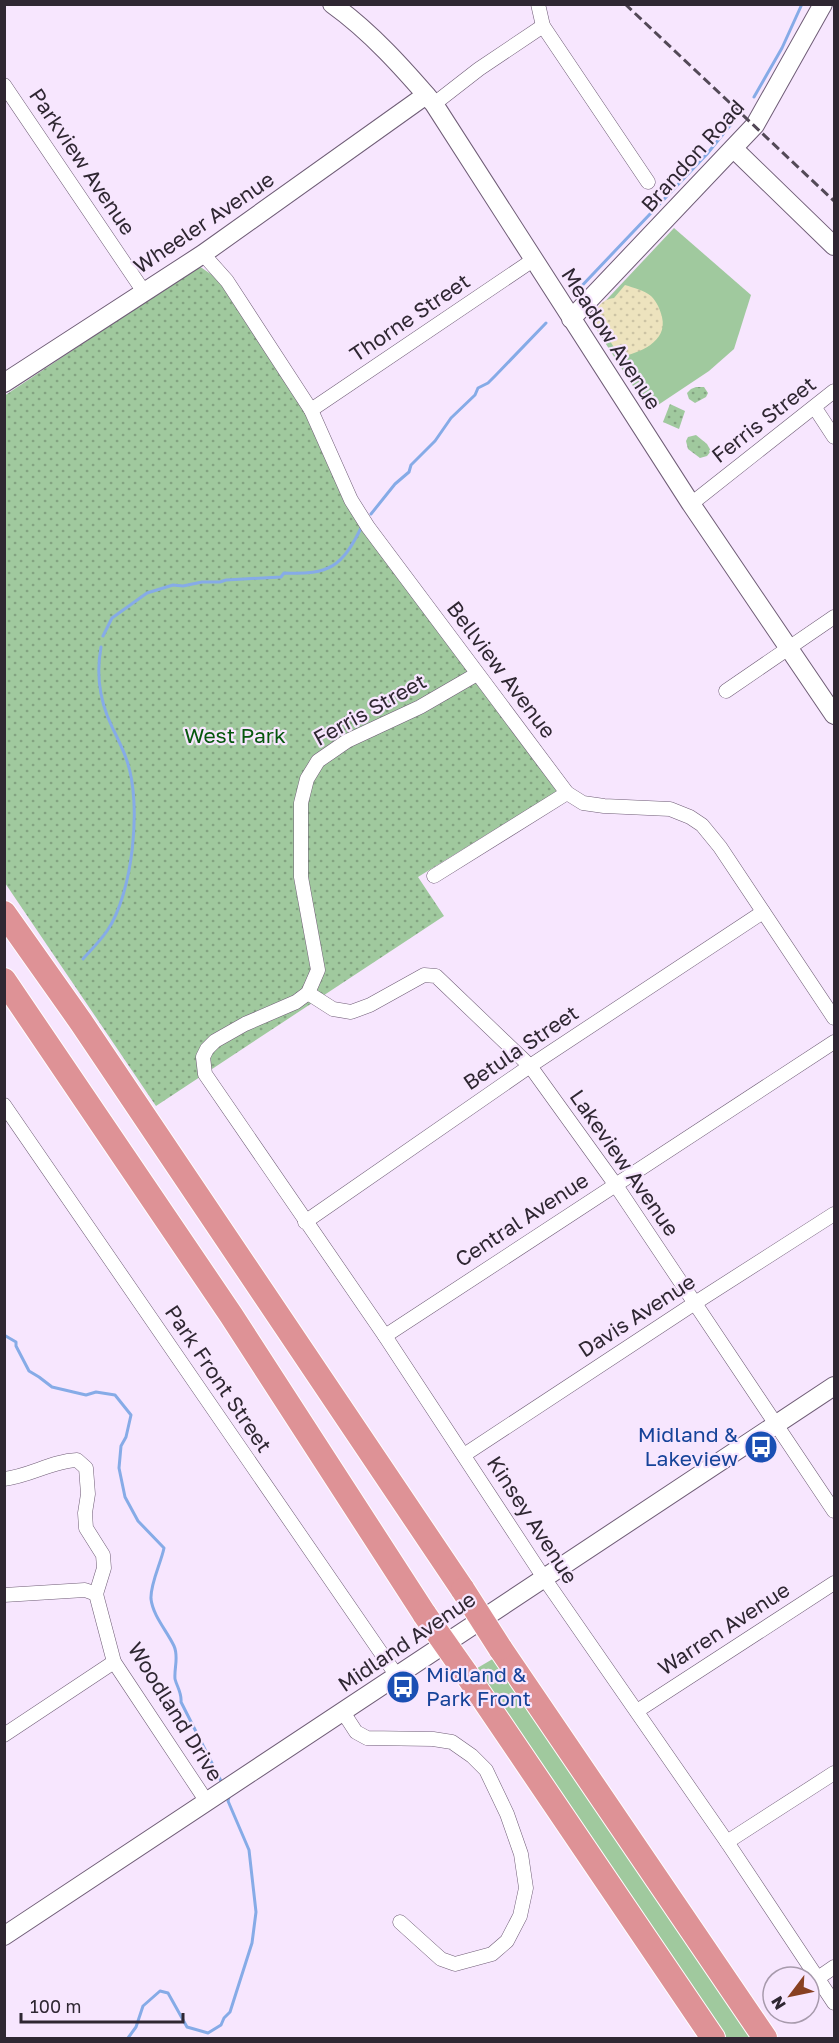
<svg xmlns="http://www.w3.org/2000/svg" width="839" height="2043" font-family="'Golos Text',sans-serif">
	<defs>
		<pattern id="sand-dots" width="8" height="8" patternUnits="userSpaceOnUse" patternTransform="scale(1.5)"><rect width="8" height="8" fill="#ede3be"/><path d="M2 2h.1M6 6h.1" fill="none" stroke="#ccc3a4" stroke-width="1.8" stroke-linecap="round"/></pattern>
		<pattern id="park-dots" width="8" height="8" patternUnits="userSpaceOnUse" patternTransform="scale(1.5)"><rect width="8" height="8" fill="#a0c99e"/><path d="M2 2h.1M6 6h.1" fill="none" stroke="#83a381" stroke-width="1.8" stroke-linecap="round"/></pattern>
	</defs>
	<rect width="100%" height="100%" fill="#f7e6fe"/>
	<g fill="#a0c99e">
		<path d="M674,228l77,67 -17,54 -25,22 -60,40 -54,-84 -2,-7 2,-8z"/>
		<path d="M496,1657l258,381h-27l-253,-368z"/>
	</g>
	<path fill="url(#sand-dots)" d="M625,285c9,3 19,5 26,11 6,6 9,13 11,21 6,25 -23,36 -42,40l-15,-24 -6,-1c-10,-15 -2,-32 15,-34z"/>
	<g fill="url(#park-dots)">
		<path d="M199,266l19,13 85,129 100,165 156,217 -141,87 26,39 -288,190 -151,-223 -1,-487z"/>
		<path d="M696,387h8l4,6 -2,4 -11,6 -6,-4 -2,-6 4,-4z"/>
		<path d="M670,404l15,7 -6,18 -16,-7z"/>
		<path d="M696,435l11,9 4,7 -4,5 -7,2 -12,-9 -2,-8 2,-4z"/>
	</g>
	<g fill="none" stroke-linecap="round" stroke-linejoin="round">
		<g stroke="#86abe7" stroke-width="3">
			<path d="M754,97l28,-49 20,-44"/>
			<path d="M575,293l132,-139 29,-36"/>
			<path d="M371,514l24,-30 14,-12 2,-7 24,-24 16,-23 24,-23 3,-7 10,-5 7,-7 51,-53"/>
			<path d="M103,636l9,-18 35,-25 26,-8 10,1 19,-4h18l6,-2 55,-3 3,-4c46,2 58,-6 78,-47"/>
			<path d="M83,959c8,-9 17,-18 24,-28 26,-38 35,-127 20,-170 -5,-16 -14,-30 -20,-46 -8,-21 -10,-46 -6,-68"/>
			<path d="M4,1279v5"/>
			<path d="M4,1335l12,7v4l13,25 10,6 13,10 34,8 10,-3 19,3 16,20 -5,22 -5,9 -2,22 6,29 13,24 26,27c-3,15 -14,36 -13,51 2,17 16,32 23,47 5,11 0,21 1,33 2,8 7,14 6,23l40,79"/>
			<path d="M128,2038l8,-11 7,-21 17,-15 8,2 19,34 21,6 13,-8 3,-7 6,-6 22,-69 4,-31 -7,-62 -21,-49 1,-4"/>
		</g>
		<defs>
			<g id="street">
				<path d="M538,4l5,22 105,156"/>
				<path d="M4,85l140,207"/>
				<path d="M434,104l45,-35 64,-43"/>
				<path d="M203,254l24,27 84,129 40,90 17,27 199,266 16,10 21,3 66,3 20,8 12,8 18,22 114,171"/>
				<path d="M815,408l19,29"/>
				<path d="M311,410l222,-150"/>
				<path d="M691,504l143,-113"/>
				<path d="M477,674l-57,33 -73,34 -29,20 -11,18 -6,24v74l17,93 -10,23 -12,9 -51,22 -30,17 -8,8 -4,8 2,17 180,262 159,242 183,264 107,161"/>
				<path d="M726,691l108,-74"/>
				<path d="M434,876l133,-83"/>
				<path d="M308,993l25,16 18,3 19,-7 54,-30 12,1 94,90 85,118 219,327"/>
				<path d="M4,1105l393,571"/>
				<path d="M305,1222l225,-156 233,-154"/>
				<path d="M385,1336l449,-294"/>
				<path d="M464,1455l231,-152 139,-89"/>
				<path d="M4,1479c26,-3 48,-18 73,-19l9,8 2,26 -3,19 1,15 17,27 1,13 -8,26"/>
				<path d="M4,1595l81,-5 11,4 18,68 93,140"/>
				<path d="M637,1711l197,-128"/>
				<path d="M343,1712l13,20 11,6 66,1 19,3 20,14 14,14 21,44 14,40 5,34 -6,28 -13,25 -15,13 -37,10 -14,-5 -41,-37"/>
				<path d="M4,1735l110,-73"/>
				<path d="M727,1842l107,-69"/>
				<path d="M818,1978l16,-11"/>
			</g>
			<g id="secondary">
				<path d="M332,4c39,28 71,64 102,100l257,400 143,211"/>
				<path d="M734,149l100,97"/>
				<path d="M571,319l184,-194 68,-121"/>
				<path d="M4,383l199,-129 223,-159"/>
				<path d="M4,1936l830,-550"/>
			</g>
			<g id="highway">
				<path d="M4,913l77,109 382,568"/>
				<path d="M4,980l227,335 194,300"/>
				<path d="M500,1648l265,390"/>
				<path d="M465,1672l248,366"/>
			</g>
		</defs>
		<use href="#street" stroke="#6f5d76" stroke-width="15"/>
		<use href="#secondary" stroke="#6f5d76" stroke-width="20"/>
		<use href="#highway" stroke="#fff" stroke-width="26"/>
		<use href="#street" stroke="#fff" stroke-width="14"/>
		<use href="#secondary" stroke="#fff" stroke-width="18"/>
		<use href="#highway" stroke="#de9296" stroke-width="24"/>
		<path stroke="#534957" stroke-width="3" stroke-dasharray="9 4.5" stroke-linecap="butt" d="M625,4l209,197"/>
		<defs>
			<g id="highway-bridge">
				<path d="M463,1590l37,58"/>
				<path d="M425,1615l40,57"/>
			</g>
		</defs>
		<use href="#highway-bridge" stroke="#fff" stroke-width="26" stroke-linecap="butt"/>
		<use href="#highway-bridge" stroke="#de9296" stroke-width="24"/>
	</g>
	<defs>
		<symbol id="bus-disc" viewBox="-11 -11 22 22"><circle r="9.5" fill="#1a4fb4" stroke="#f7e6fe"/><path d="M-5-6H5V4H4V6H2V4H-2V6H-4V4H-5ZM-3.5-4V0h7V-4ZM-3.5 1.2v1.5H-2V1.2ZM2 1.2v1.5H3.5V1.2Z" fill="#fff"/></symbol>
	</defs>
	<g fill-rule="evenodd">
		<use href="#bus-disc" x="742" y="1428" width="38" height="38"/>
		<use href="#bus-disc" x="384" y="1668" width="38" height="38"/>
	</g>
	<g text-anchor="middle" stroke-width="4.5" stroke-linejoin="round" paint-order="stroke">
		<g font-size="21" fill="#2f2732" stroke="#f7e6fe">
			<text transform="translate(693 156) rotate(-48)" y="7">Brandon Road</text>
			<text transform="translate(82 162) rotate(56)" y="7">Parkview Avenue</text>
			<text transform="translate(204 223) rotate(-34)" y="7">Wheeler Avenue</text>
			<text transform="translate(410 318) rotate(-34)" y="7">Thorne Street</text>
			<text transform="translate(611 339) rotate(57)" y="7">Meadow Avenue</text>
			<text transform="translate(764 420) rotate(-38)" y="7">Ferris Street</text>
			<text transform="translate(501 670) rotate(53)" y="7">Bellview Avenue</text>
			<text transform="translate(370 710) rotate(-29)" y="7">Ferris Street</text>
			<text transform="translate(521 1048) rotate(-34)" y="7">Betula Street</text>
			<text transform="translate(624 1163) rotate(55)" y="7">Lakeview Avenue</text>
			<text transform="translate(522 1220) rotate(-33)" y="7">Central Avenue</text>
			<text transform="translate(637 1316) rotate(-33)" y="7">Davis Avenue</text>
			<text transform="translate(218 1379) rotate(56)" y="7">Park Front Street</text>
			<text transform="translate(532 1520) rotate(57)" y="7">Kinsey Avenue</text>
			<text transform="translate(724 1629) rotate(-33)" y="7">Warren Avenue</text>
			<text transform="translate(407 1642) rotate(-34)" y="7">Midland Avenue</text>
			<text transform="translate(175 1712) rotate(58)" y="7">Woodland Drive</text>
		</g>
		<g font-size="21" fill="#06570e" stroke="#f7e6fe">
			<text x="235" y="743">West Park</text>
		</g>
		<g font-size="21" fill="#164399" stroke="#f7e6fe" text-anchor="end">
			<text x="738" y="1442">Midland &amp;<tspan x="738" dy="24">Lakeview</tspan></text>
			<text x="426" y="1682" text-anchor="start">Midland &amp;<tspan x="426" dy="24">Park Front</tspan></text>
		</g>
	</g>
	<rect width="839" height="2043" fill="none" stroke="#2f2732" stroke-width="12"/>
	<g transform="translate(791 1995) rotate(238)"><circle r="28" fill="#f7e6fe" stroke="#a79aac" stroke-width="1.5"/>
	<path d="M0-4.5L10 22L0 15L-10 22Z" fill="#884021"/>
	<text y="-9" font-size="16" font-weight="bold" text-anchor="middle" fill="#2f2732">N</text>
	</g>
	<path d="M21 2013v9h162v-9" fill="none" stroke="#2f2732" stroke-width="3"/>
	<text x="30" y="2013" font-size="18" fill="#2f2732" stroke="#f7e6fe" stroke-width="4.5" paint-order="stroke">100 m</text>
</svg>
